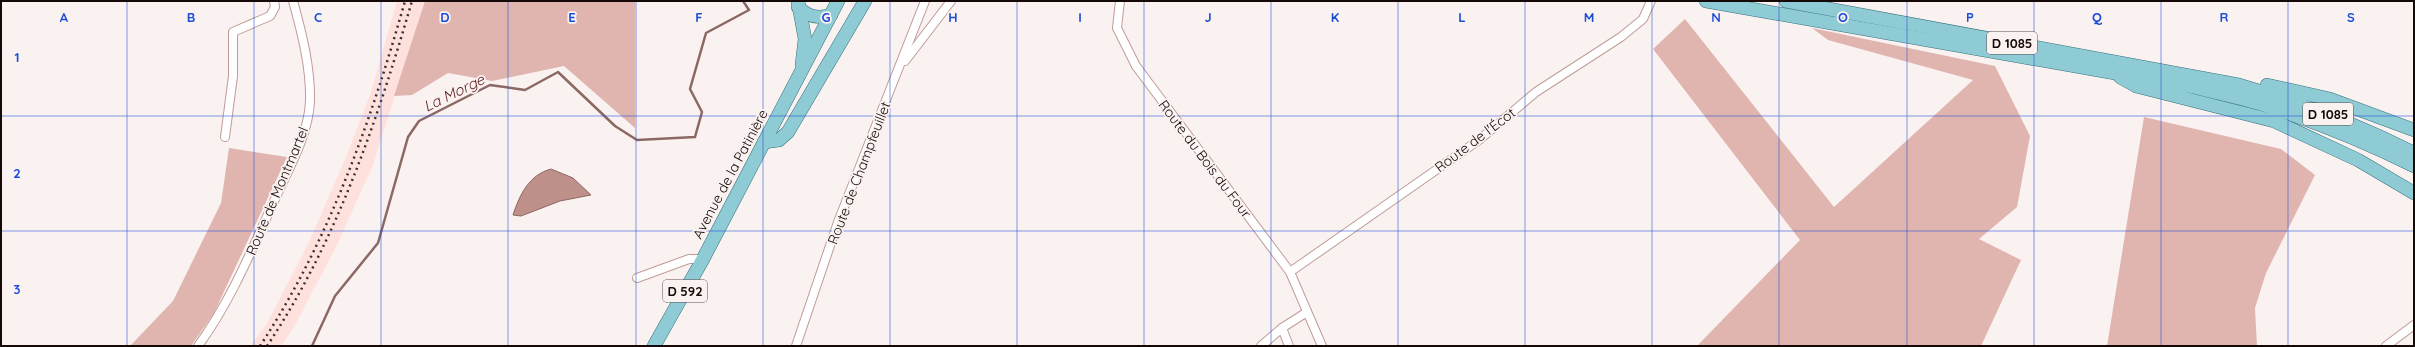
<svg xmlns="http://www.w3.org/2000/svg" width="2415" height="347" font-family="Quicksand,sans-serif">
	<rect width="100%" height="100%" fill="#faf2f1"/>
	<path fill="#fee1dd" d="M397,1h28l-52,164 -37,82 -42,80 -13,19h-31l16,-21 42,-81 38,-87 25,-65z"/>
	<g fill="#e0b5b0">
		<path d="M425,1h210v127l-71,-62 -72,15 -44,-8 -36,22 -18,1z"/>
		<path d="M1685,19l149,188 139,-127 -145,-40 -16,-12 183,38 35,70 -13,71 -38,32 42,21 -40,86h-284l103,-106 -147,-191z"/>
		<path d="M2144,117l137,32 34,26 -49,98 -11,35 2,38h-150z"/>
		<path d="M229,148l58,9 -73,156 -23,33h-61l43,-45 48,-98z"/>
	</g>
	<path fill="#bf908a" stroke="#8c6863" d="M551,169l22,9 18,17 -31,6 -39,15 -8,-1c7,-21 16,-40 38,-46z"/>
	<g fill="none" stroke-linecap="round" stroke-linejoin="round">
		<path stroke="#8c6863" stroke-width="2.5" d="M312,346l23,-50 43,-53 30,-106 11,-16 71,-36 35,5 33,-18 57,54 22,14 58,-3 7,-25 -12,-23 16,-56 43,-23 -6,-9"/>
		<defs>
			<g id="minor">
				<path d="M1120,1l-3,27 19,38 154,206 32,74"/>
				<path d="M905,61l46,-60"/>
				<path d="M225,137l8,-61v-44l37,-16 5,-9 -1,-6"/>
				<path d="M1290,272l189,-132 57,-48 85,-55 22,-18 8,-18"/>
				<path d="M637,278l52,-19h14"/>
				<path d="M198,346c33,-45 54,-97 77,-147 14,-31 33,-63 35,-97 1,-33 -8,-69 -17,-101"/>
				<path d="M796,346l42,-124 87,-221"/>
				<path d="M1261,346l21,-18"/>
				<path d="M1289,346l-7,-18 25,-16"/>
				<path d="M2386,346l28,-21"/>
			</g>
			<g id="primary">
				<path d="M798,1l7,38 -3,25"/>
				<path d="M1706,1l488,86c26,7 53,12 79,21 49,16 95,35 141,58"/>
				<path d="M1786,1l453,84c61,18 118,39 175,68"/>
				<path d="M798,7c10,10 20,12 33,8"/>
				<path d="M2120,77l16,9 138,35 84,39 56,33"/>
				<path d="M2267,85l63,14 84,31"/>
				<path d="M764,142l15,-2 9,-8 77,-131"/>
				<path d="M654,346l49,-87 135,-258"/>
			</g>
		</defs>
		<use href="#minor" stroke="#c09c97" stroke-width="10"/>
		<use href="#primary" stroke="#34717a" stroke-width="14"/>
		<use href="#minor" stroke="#fff" stroke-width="8"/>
		<use href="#primary" stroke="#8fcbd4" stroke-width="13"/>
		<g stroke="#3d3130" stroke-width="2.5" stroke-dasharray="2 4" stroke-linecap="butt">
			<path d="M260,346c69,-105 111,-225 145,-345"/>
			<path d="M267,346c70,-105 110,-225 145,-345"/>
		</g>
	</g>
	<path fill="none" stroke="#1d4ed8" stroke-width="1" stroke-opacity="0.55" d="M127,1v345M254,1v345M381,1v345M508,1v345M636,1v345M763,1v345M890,1v345M1017,1v345M1144,1v345M1271,1v345M1398,1v345M1525,1v345M1652,1v345M1779,1v345M1907,1v345M2034,1v345M2161,1v345M2288,1v345M1,116h2413M1,231h2413"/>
	<g text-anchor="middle" stroke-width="3.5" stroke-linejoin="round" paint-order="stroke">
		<g fill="#faf2f1" stroke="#5a4f4e" stroke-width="1">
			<rect x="1987" y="32" width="50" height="22" rx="3"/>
			<rect x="2303" y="103" width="50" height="22" rx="3"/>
			<rect x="663" y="280" width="44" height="22" rx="3"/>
		</g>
		<g font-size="13" font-weight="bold" fill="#150908">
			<text x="2012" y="48">D 1085</text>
			<text x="2328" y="119">D 1085</text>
			<text x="685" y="296">D 592</text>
		</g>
		<g font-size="14" fill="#150908" stroke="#faf2f1">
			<text transform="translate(1475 140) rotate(-37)" y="5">Route de l'Écot</text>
			<text transform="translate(1205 159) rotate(53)" y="5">Route du Bois du Four</text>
			<text transform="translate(859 173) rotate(-69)" y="5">Route de Champfeuillet</text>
			<text transform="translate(730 174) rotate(-62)" y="5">Avenue de la Patinière</text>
			<text transform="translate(277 191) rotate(-67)" y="5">Route de Montmartel</text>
		</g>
		<g font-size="15" font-style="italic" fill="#602420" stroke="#faf2f1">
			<text transform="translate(454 93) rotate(-26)" y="5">La Morge</text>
		</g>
	</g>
	<g font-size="13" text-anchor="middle" font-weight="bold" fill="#1d4ed8" stroke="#faf2f1" stroke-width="3.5" stroke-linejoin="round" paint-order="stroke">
		<text x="64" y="22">A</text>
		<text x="191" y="22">B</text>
		<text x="318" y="22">C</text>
		<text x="445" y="22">D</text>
		<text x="572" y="22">E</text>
		<text x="699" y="22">F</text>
		<text x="826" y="22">G</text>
		<text x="953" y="22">H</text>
		<text x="1080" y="22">I</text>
		<text x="1208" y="22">J</text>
		<text x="1335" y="22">K</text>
		<text x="1462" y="22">L</text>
		<text x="1589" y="22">M</text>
		<text x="1716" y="22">N</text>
		<text x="1843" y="22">O</text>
		<text x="1970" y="22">P</text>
		<text x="2097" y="22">Q</text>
		<text x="2224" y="22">R</text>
		<text x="2351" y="22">S</text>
		<text x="17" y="62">1</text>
		<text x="17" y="178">2</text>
		<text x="17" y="294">3</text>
	</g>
	<rect width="2415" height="347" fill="none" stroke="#150908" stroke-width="4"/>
</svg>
